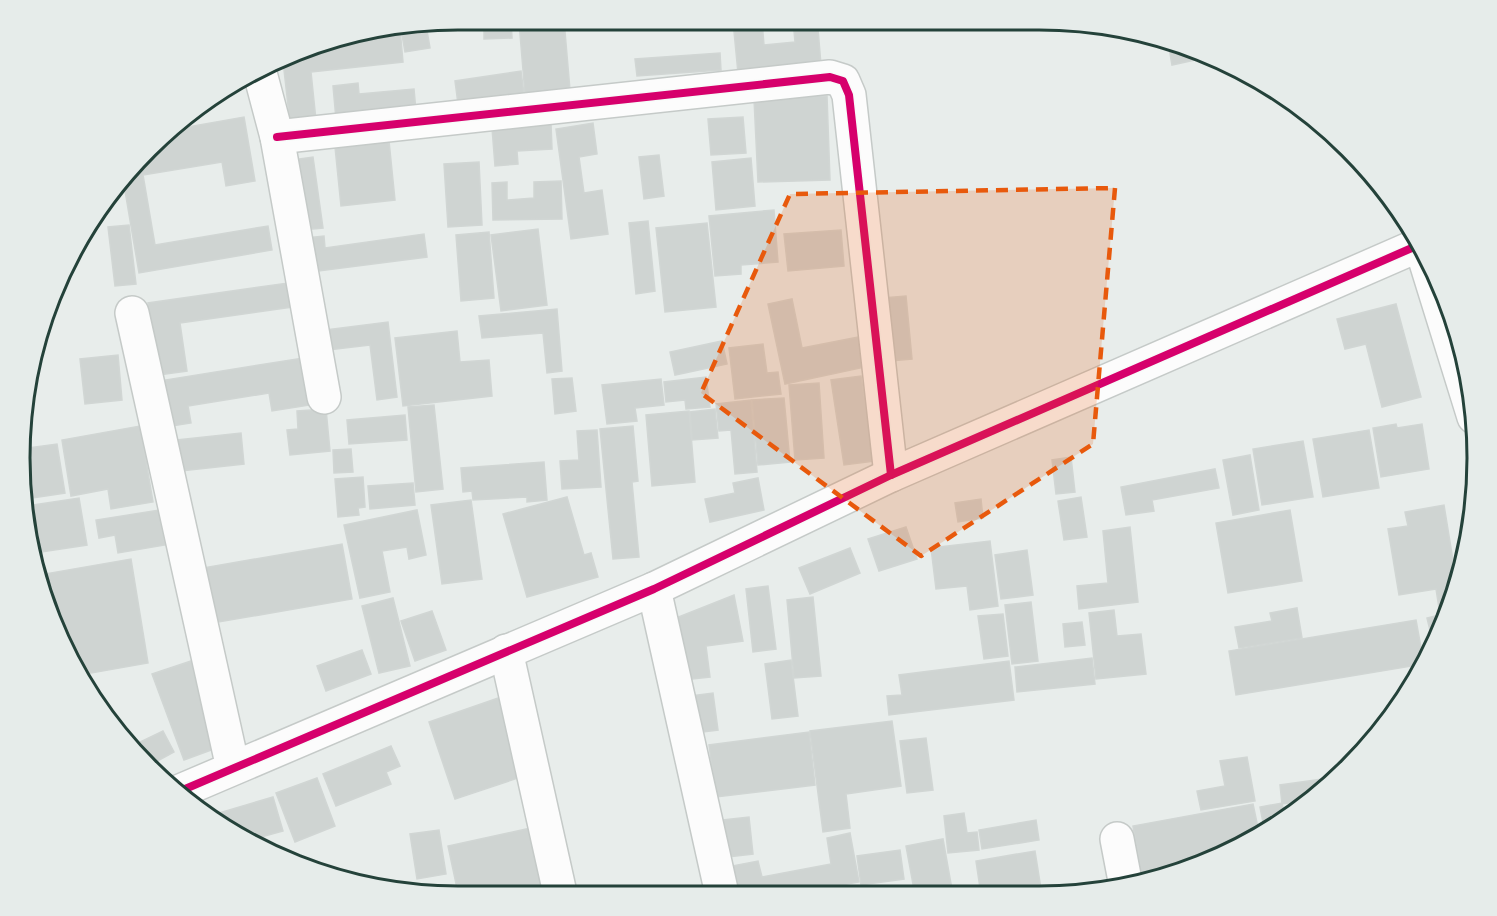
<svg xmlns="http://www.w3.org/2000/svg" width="1497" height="916" font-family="'Titillium Web',sans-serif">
	<rect width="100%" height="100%" fill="#e8edeb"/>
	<g fill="#cfd4d2" stroke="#d1d6d4" stroke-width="1.5">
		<path d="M484,20h27l1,18 -28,1z"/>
		<path d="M542,20h22l6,70 -45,4 -6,-72z"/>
		<path d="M733,21h29l2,24 31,-3 -1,-11 24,-2 3,36 -83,8z"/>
		<path d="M426,25l4,23 -25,4 -4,-23z"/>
		<path d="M400,29l3,33 -92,10 6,58 -26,2 -8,-71 34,-18z"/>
		<path d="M1168,42l38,11 7,3 -41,9z"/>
		<path d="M720,53l1,17 -84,6 -2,-17z"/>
		<path d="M521,71l3,23 -66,10 -3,-23z"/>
		<path d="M358,83l1,11 55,-5 2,22 -80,8 -3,-33z"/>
		<path d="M827,96l3,84 -72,2 -4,-83z"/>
		<path d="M244,117l11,64 -29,5 -4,-24 -79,13 12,70 113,-19 4,24 -133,23 -16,-94 48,-49z"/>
		<path d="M743,117l3,36 -35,2 -3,-36z"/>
		<path d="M593,123l4,31 -18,3 5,36 18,-3 6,44 -37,5 -15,-110z"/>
		<path d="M551,124l1,25 -35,2 1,13 -23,2 -3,-38z"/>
		<path d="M389,141l6,59 -54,6 -6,-59z"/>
		<path d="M659,155l5,41 -20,3 -5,-42z"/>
		<path d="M313,157l10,71 -21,2 -9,-70z"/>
		<path d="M751,158l4,48 -39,4 -4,-48z"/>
		<path d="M479,162l3,63 -34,2 -4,-63z"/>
		<path d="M561,181l1,38 -69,1 -1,-37 15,-1v18l27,-2v-16z"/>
		<path d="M774,210l4,52 -37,3v9l-26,2 -6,-60z"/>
		<path d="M648,221l7,70 -19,3 -7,-71z"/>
		<path d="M707,223l9,84 -51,5 -9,-84z"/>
		<path d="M129,225l7,59 -21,2 -7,-59z"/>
		<path d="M538,229l9,76 -46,6 -10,-76z"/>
		<path d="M841,230l3,36 -56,5 -4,-37z"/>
		<path d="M489,232l5,66 -33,3 -5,-66z"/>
		<path d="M424,234l3,23 -116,15 -5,-34 18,-2 1,12z"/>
		<path d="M288,283l4,24 -112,16 7,48 -28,4 -11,-72z"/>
		<path d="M906,296l6,63 -22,2 -7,-63z"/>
		<path d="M792,299l10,49 57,-11 6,30 -80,17 -17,-80z"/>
		<path d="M1396,304l25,93 -39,10 -16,-63 -21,5 -8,-30z"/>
		<path d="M557,309l5,62 -15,2 -4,-40 -61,5 -3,-22z"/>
		<path d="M388,322l9,75 -20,3 -7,-55 -50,6 -2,-20z"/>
		<path d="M457,331l3,31 29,-2 3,36 -89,10 -8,-68z"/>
		<path d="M722,341l5,23 -52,11 -5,-23z"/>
		<path d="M763,344l4,29 11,-1 3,22 -46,5 -6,-51z"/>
		<path d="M118,355l4,45 -37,4 -5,-45z"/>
		<path d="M303,358l7,47 -38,6 -3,-18 -81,13 3,17 -25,4 -7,-46z"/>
		<path d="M861,376l13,85 -30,4 -13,-85z"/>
		<path d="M706,377l4,30 -24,2 -1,-9 -19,2 -2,-20z"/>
		<path d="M572,378l4,33 -21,3 -3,-35z"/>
		<path d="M661,379l3,26 -29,3 2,13 -30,3 -5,-39z"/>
		<path d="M819,383l5,75 -29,2 -6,-75z"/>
		<path d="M784,398l6,64 -32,3 -6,-65z"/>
		<path d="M751,400l6,72 -22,2 -4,-44 -12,1 -3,-27z"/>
		<path d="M434,405l9,84 -27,3 -8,-85z"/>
		<path d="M326,409l4,42 -40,4 -3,-25 11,-1 -1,-18z"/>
		<path d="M715,409l3,29 -26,2 -2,-28z"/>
		<path d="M689,411l6,71 -43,4 -6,-71z"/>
		<path d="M405,415l2,25 -58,4 -2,-24z"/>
		<path d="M1396,424l1,4 25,-4 7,45 -48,8 -8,-49z"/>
		<path d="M140,426l13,76 -42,7 -3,-20 -37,7 -9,-56z"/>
		<path d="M633,426l5,55 -6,1 7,75 -26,2 -13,-130z"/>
		<path d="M597,430l4,57 -39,2 -2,-28 19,-1 -2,-29z"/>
		<path d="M1369,430l10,58 -56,9 -10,-58z"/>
		<path d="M241,433l3,31 -63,7 -4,-31z"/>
		<path d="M1303,441l10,56 -51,8 -9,-56z"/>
		<path d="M57,444l8,49 -39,6 -6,-41 1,-9z"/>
		<path d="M351,449l2,23 -19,1 -1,-23z"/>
		<path d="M1250,455l9,55 -26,5 -10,-55z"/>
		<path d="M1071,457l4,35 -19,2 -4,-34z"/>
		<path d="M544,462l3,38 -20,2v-5l-54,3 -1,-9 -9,1 -2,-24z"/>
		<path d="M1215,469l4,19 -67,12 2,11 -28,4 -5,-28z"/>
		<path d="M363,477l2,30 -7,1 1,7 -21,2 -3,-38z"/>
		<path d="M758,478l6,32 -54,12 -5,-23 30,-6 -2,-10z"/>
		<path d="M413,483l2,22 -45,4 -2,-23z"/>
		<path d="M567,497l17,58 7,-2 7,24 -71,20 -24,-83z"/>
		<path d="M1081,497l6,40 -23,3 -6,-39z"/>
		<path d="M79,498l8,47 -52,8 -8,-47z"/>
		<path d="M981,499l2,19 -25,4 -3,-19z"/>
		<path d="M471,500l11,79 -40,5 -11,-79z"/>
		<path d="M1444,505l13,80 -7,21 -11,2 -3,-19 -37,6 -11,-66 20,-3 -3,-14z"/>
		<path d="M159,510l6,35 -47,8 -3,-18 -16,3 -3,-18z"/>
		<path d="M417,510l9,45 -17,4 -2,-12 -25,4 8,41 -30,6 -16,-73z"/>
		<path d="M1290,510l12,71 -74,12 -12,-70z"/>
		<path d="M906,527l11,32 -38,12 -11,-32z"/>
		<path d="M1130,527l8,75 -59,7 -2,-23 31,-3 -5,-52z"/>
		<path d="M990,541l8,65 -28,4 -3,-24 -31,3 -5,-41z"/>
		<path d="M342,544l10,55 -145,25 -10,-55z"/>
		<path d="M850,548l10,25 -50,21 -11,-26z"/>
		<path d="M1027,550l6,45 -32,4 -6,-44z"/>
		<path d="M131,559l17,104 -68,12 -37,-76 -4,-24z"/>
		<path d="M768,586l8,63 -23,3 -7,-63z"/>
		<path d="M734,595l9,46 -37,5 4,31 -27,3 -7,-62z"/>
		<path d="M813,597l8,79 -27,2 -7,-78z"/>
		<path d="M393,598l17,68 -31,7 -17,-67z"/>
		<path d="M1031,602l7,59 -26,3 -7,-59z"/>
		<path d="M1297,608l5,30 -63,10 -4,-21 37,-6 -2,-8z"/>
		<path d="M1114,610l3,26 24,-2 5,40 -50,5 -7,-66z"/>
		<path d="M432,611l14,39 -31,11 -14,-40z"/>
		<path d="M1447,613l-13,34 -7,-29z"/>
		<path d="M1003,614l5,42 -24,3 -6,-43z"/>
		<path d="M1416,620l8,44 -188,31 -7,-44z"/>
		<path d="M1082,622l3,23 -20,2 -2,-23z"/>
		<path d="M362,650l9,24 -45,17 -9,-25z"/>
		<path d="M1092,658l3,26 -78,8 -2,-25z"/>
		<path d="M791,660l7,56 -26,3 -7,-55z"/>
		<path d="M191,661l31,85 -38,14 -32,-86z"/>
		<path d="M1009,661l5,39 -125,15 -2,-19 15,-1 -3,-20z"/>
		<path d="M713,693l5,37 -23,3 -4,-37z"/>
		<path d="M504,696l26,78 -75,25 -26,-77z"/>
		<path d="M892,721l9,65 -55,8 4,34 -27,4 -13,-101z"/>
		<path d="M163,731l11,21 -22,12 -18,-19z"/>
		<path d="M809,732l6,53 -99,12 -7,-52z"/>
		<path d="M926,738l7,52 -26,3 -7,-52z"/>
		<path d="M391,746l9,20 -14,6 5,12 -55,22 -13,-32z"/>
		<path d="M1247,757l8,44 -54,9 -4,-19 28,-5 -5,-25z"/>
		<path d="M1337,777l-9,11 -17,12 -29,4 -2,-19z"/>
		<path d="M317,778l18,48 -40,16 -19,-49z"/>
		<path d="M273,797l10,34 -33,9 -41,-24z"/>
		<path d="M1282,803l1,5 22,-3 -40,28 -5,-26z"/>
		<path d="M1253,804l7,33 -2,1 -41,17 -17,3 1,4 -22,8 -37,7 -9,-51z"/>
		<path d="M964,813l3,20 10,-1 2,18 -31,3 -4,-37z"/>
		<path d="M749,817l4,37 -25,3 -5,-37z"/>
		<path d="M1036,820l3,20 -57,9 -3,-19z"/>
		<path d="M531,828l14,65h-87l-10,-47z"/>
		<path d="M439,830l7,44 -29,5 -7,-45z"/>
		<path d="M850,833l9,49 -67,12h-55l-5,-28 26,-5 4,16 69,-13 -4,-26z"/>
		<path d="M943,839l10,56h-38l-9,-49z"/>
		<path d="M900,850l4,29 -43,6 -4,-29z"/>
		<path d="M1035,851l7,44h-63h2l-5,-34z"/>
	</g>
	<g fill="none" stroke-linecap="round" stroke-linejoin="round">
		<defs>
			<g id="minor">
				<path d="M260,73l17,64 47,260"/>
				<path d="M277,137l553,-60 13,4 6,14 42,380"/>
				<path d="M1420,243l54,174"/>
				<path d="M132,313l101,455"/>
				<path d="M654,589l68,305"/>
				<path d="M506,651l54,242"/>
				<path d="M178,792l476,-203 237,-114 530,-231"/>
				<path d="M1117,839l9,47"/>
			</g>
		</defs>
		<use href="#minor" stroke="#c5cac8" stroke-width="36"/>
		<use href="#minor" stroke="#fcfcfc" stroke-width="33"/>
		<defs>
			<g id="cycleway">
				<path d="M277,137l553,-60 13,4 6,14 42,380"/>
				<path d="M178,792l476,-203 237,-114 530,-231"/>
			</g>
		</defs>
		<use href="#cycleway" stroke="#f7fbf9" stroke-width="11"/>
		<use href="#cycleway" stroke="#d6006c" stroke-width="8"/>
	</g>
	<path fill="#e8590c" fill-opacity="0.2" stroke="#e8590c" stroke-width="4.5" stroke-dasharray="12 8" stroke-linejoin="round" d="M1115,188l-22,256 -172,112 -220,-163 89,-199z"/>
	<path d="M0 0H1497V916H0ZM458 30H1039A428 428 0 0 1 1467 458V458A428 428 0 0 1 1039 886H458A428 428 0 0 1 30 458V458A428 428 0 0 1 458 30Z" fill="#e6ecea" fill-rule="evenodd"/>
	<path fill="none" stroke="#24423a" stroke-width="3" d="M458 30H1039A428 428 0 0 1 1467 458V458A428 428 0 0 1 1039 886H458A428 428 0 0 1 30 458V458A428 428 0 0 1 458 30Z"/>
</svg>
